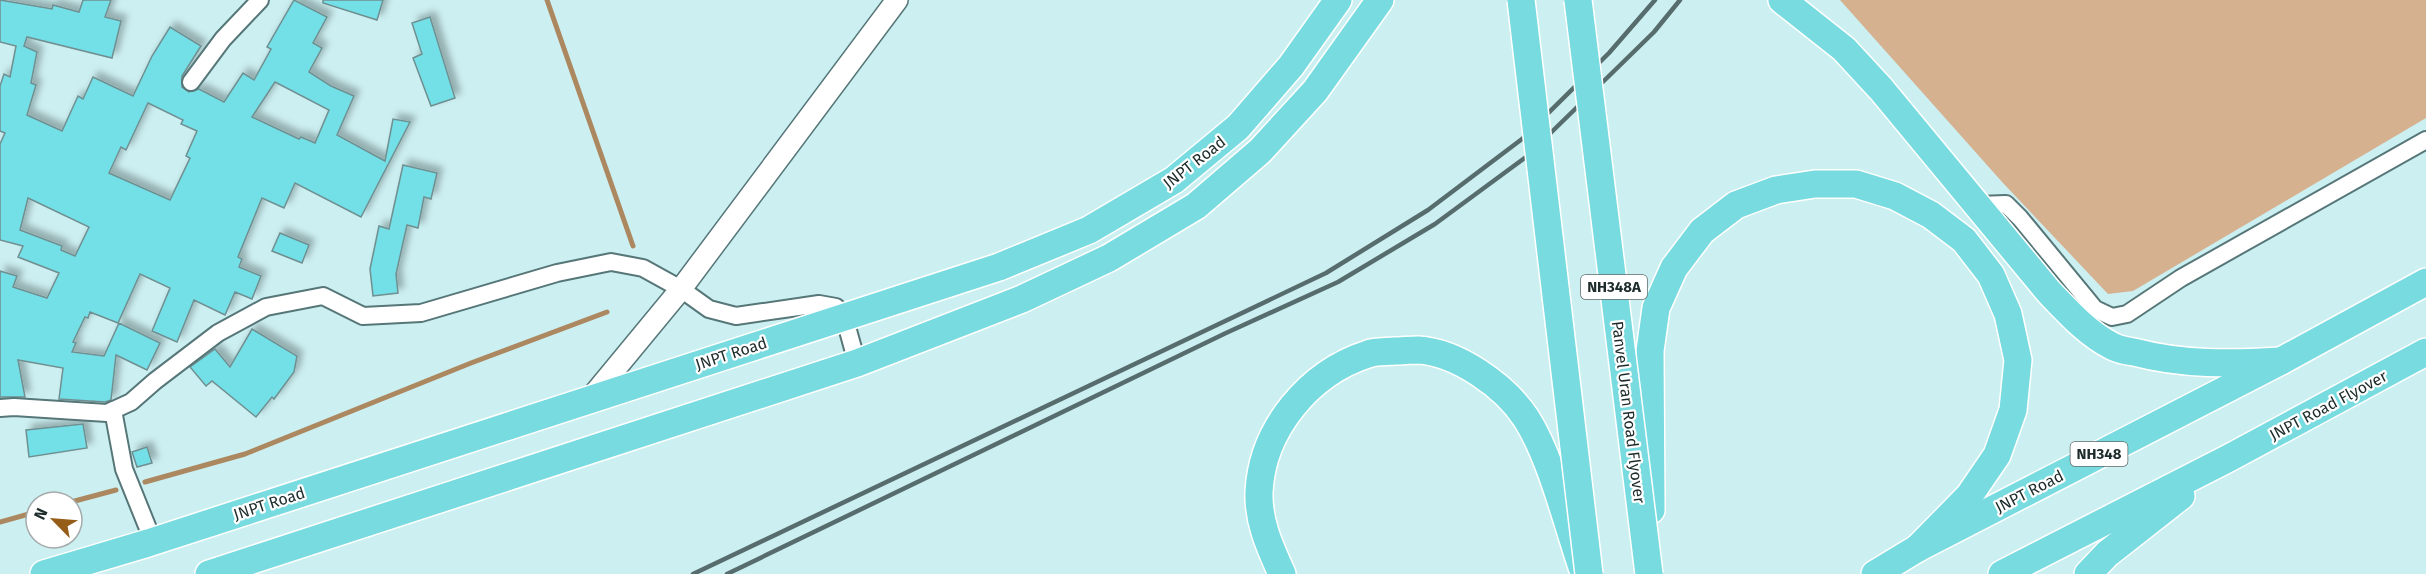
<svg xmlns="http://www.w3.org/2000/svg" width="2426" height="574" font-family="'Fira Sans',sans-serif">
	<defs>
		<filter id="shadow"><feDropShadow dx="5.5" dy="-5.5" stdDeviation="3" flood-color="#0004"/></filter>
	</defs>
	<rect width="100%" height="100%" fill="#cceff1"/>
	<path fill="#d6b18f" d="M1840,0h586v118l-293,173 -25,3 -105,-111z"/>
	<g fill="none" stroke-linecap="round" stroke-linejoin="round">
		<g stroke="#ac8860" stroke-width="5">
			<path d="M547,0l86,246"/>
			<path d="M145,482l100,-28 226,-91 136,-51"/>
			<path d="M71,502l45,-12"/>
			<path d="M0,522l36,-10"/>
		</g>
	</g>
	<g fill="#73dfe6" stroke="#6f8f91" stroke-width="1.5" fill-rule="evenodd" filter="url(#shadow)">
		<path d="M0,0l52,9 1,-4 26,7 4,-12h28l-6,17 16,4 -9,37 -85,-21 -3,9 13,6 -6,31 5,2 -9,30 35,16 16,-35 5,3 10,-22 40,19 19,-40 18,-29 31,19 -19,30v11l7,5 10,-3 25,13 19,-29 11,7 17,-31 -4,-2 27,-47 33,17 -14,26 9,5 -13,24 22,14 23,10 -17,39 48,26 8,-42 17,3 -49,95 -66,-34 -11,25 -22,-10 -24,59 4,2 -3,8 22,9 -9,23 -17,-7 -10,23 -31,-15 -17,42 -25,-11 18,-43 -30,-14 -22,49 -28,-11 -2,6 -3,-1 -12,25 3,1 -4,9 32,4 15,-33 41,20 -13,27 -31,-15 -5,45 -6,2 -46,-3 4,-31 -45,-8 7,37h-25v-126l17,5 -4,11 34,11 12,-25 -41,-16 5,-11 -23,-6v-96l5,-11 -5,-2v-45l4,-12 6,3 6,-31 -16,-4zM275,82l54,28 -14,33 -14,-6 -2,2 -47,-22zM148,103l35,17 -2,4 16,7 -11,25 4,2 -20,42 -61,-27 12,-26 5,3zM28,198l61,29 -14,29 -14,-6 1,-4 -42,-16z"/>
		<path d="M323,0h60l-6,20 -54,-17z"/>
		<path d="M430,17l25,81 -24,8 -18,-48 9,-4 -10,-31z"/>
		<path d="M403,165l34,8 -6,26 -7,-2 -6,31 -11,-3 -11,49 2,19 -25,3 -3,-27 9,-43 10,3z"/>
		<path d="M280,233l29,12 -7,18 -30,-12z"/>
		<path d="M252,329l45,27 -3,16 -20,27 -2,-2 -16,20 -44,-36 -6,5 -16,-19 25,-18 15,18z"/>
		<path d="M83,424l4,24 -58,9 -3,-27z"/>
		<path d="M147,447l5,16 -15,4 -5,-15z"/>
	</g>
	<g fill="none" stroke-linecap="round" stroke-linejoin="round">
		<defs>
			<g id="minor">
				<path d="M191,82l32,-43 37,-39"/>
				<path d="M1978,205l28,-1 14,14 75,91 17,8 15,-3 54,-36 245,-138"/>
				<path d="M0,408l14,-1 93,6 24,-11 24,-21 63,-48 48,-26 57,-11 40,20 58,-3 136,-40 54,-11 32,6 38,21 28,20 27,7 83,-12 17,3 8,9 13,47"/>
				<path d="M113,410l11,59 29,72"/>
			</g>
			<path id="tertiary" d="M591,398l90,-109 216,-289"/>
			<g id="trunk">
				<path d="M1782,0l62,49 37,40 168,203c19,20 39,42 63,54 7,4 15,5 22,6 49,13 97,12 147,9"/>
				<path d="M1651,510l-1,-159 6,-43 18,-40 28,-37 34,-26 40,-15 39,-6h41l39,12 36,19 33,25 27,35 17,39 10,46 -5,50 -16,45 -28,41 -51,52"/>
				<path d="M44,574l104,-31 851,-276 90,-37 85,-50 64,-53 53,-61 47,-66"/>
				<path d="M209,574l648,-211 165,-64 87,-41 87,-52 64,-55 55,-60 65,-91"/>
				<path d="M1282,574c-12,-27 -24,-52 -23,-82 3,-63 50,-119 109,-138 8,-3 18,-2 27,-3 7,0 15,-1 23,-1 39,2 87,36 108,68 25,39 41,105 56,149"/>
				<path d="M1875,574l43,-26 363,-187 145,-79"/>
				<path d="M2002,574l227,-116 197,-106"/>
				<path d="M2088,574l19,-20 74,-58"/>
			</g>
		</defs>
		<use href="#minor" stroke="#567678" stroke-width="20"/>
		<use href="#tertiary" stroke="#567678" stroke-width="24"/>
		<use href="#trunk" stroke="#fff" stroke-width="30"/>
		<use href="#minor" stroke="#fff" stroke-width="16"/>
		<use href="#tertiary" stroke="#fff" stroke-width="21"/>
		<use href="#trunk" stroke="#77dbe0" stroke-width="27"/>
		<g stroke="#576c6d" stroke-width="4.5">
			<path d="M693,574l633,-301 102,-63 94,-71 87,-86 46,-53"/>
			<path d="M727,574l499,-241 112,-51 97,-58 91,-67 128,-125 26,-32"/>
		</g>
		<defs>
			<g id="trunk-bridge">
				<path d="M1521,0l68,574"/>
				<path d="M1578,0l71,574"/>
			</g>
		</defs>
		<use href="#trunk-bridge" stroke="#fff" stroke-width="30" stroke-linecap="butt"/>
		<use href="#trunk-bridge" stroke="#77dbe0" stroke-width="27"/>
	</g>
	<g text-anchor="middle" stroke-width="4.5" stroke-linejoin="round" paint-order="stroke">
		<g fill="#fff" stroke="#616b6b" stroke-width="1.5">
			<rect x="1581" y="275" width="66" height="24" rx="4.5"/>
			<rect x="2070.5" y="442" width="57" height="24" rx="4.5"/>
		</g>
		<g font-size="15" font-weight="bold" fill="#1d2b2b">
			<text x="1614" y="292">NH348A</text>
			<text x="2099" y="459">NH348</text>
		</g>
		<g font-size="16" fill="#1d2b2b" stroke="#fff">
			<text transform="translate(1194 162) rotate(-38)" y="6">JNPT Road</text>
			<text transform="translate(731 353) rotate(-18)" y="6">JNPT Road</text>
			<text transform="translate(2328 405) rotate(-28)" y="6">JNPT Road Flyover</text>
			<text transform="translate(1629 412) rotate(83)" y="6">Panvel Uran Road Flyover</text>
			<text transform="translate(2029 491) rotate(-27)" y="6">JNPT Road</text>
			<text transform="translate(269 503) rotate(-18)" y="6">JNPT Road</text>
		</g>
	</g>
	<g transform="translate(54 520) rotate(295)"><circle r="28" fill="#ffffff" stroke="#a5aaaa" stroke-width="1.5"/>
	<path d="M0-4.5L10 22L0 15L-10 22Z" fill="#965d19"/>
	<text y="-9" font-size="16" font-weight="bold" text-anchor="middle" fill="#1d2b2b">N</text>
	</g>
</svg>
